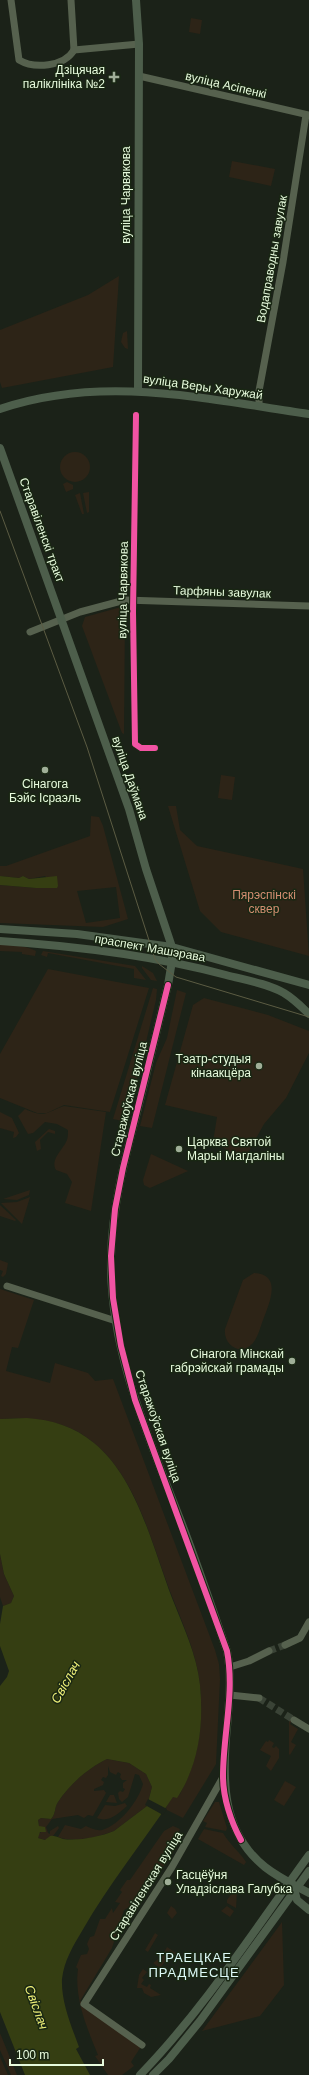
<svg xmlns="http://www.w3.org/2000/svg" width="309" height="2075" font-family="Arial,sans-serif">
	<rect width="100%" height="100%" fill="#1b2218"/>
	<g fill="#2d2417" fill-rule="evenodd">
		<path d="M191,18l11,2 -2,14 -11,-2z"/>
		<path d="M232,161l43,8 -4,17 -42,-9z"/>
		<path d="M119,276l-6,91 -111,21 -2,-6v-52l88,-35z"/>
		<path d="M127,331l1,18 -3,-1 -4,-6 2,-9z"/>
		<circle cx="75" cy="467" r="15"/>
		<path d="M67,482l6,3v4l-7,3 -3,-8z"/>
		<path d="M89,492v20l-2,1 -4,-20z"/>
		<path d="M80,493l4,21h-2l-7,-19z"/>
		<path d="M121,607l4,2 -1,125 -2,-1 -40,-107 3,-9z"/>
		<path d="M221,775l14,2 -3,23 -14,-2z"/>
		<path d="M168,806h8l4,24 17,16 106,23 6,87 -88,-24 -21,-21z"/>
		<path d="M91,816l8,1 4,9 25,93 -25,8 -103,-4v-38l36,3h21l-12,-12 -16,3 -6,-3 -4,2 -19,-2v-10h6l84,-30zM116,887l4,31 -34,5 -9,-32z"/>
		<path d="M0,945c13,0 24,0 36,6l-1,5 -13,-2v-2l-22,-1z"/>
		<path d="M43,951l92,15 11,14 -12,-2v-9l-86,-16 -1,4 -6,-2z"/>
		<path d="M142,966l11,7 4,8 -6,-1 -9,-12z"/>
		<path d="M48,969l101,19 -39,124 -46,-7 -17,8h-10l-37,-15v-44z"/>
		<path d="M153,988l4,1 -1,11 -29,122 -14,-3z"/>
		<path d="M177,990l9,3 -34,135 -12,-2 16,-63 11,-25z"/>
		<path d="M204,998l64,17 41,16v22l-23,45 -22,26 -20,36 -31,-18 4,-25 -52,-12 28,-100z"/>
		<path d="M64,1106l42,6 -15,99 -26,-8 7,-21 -5,-8 -11,-4c-6,-11 7,-20 11,-30 1,-3 1,-7 1,-10l-11,-6 -12,-2 -12,11 -5,1 -10,-18 7,-7c20,9 20,4 39,-3z"/>
		<path d="M0,1112l12,6 7,15 -3,4 -3,1 1,-6 -14,-4z"/>
		<path d="M49,1129l6,2v3l-7,-2 -8,8 1,9 -4,2 -2,-9z"/>
		<path d="M151,1154l37,17 -38,17 -6,-3 -1,-5z"/>
		<path d="M30,1190l-1,5 -12,5 -14,-1z"/>
		<path d="M30,1197l-8,27 -21,-21 16,-1z"/>
		<path d="M0,1205l16,15 -1,1 -15,-5z"/>
		<path d="M0,1260l8,3 -2,11 -3,3 -2,-1 2,-5 -3,-1z"/>
		<path d="M254,1273c29,1 15,31 9,47 -3,8 -5,17 -10,23 -12,14 -30,2 -28,-14l18,-49z"/>
		<path d="M0,1289l34,11 -16,48 -6,-1 -6,24 44,12 5,-20 33,10 7,8 18,-2 102,271 4,14 1,15 -4,85 -33,54 -18,-9 8,-13 7,-2c18,-34 24,-70 20,-108 -3,-34 -20,-68 -32,-100 -12,-33 -22,-68 -39,-99 -9,-16 -20,-32 -35,-44 -27,-23 -60,-26 -94,-24z"/>
		<path d="M0,1554l4,20 10,22 -3,7 -8,3 -3,-9z"/>
		<path d="M289,1714l5,3 -4,7 8,5 -7,13 5,3 -6,10 -1,-1z"/>
		<path d="M269,1740l5,3 -2,4 2,1 2,-2 3,3v9l-8,13 -5,-5 5,-10 -11,-6 6,-9 2,1z"/>
		<path d="M107,1759l22,4 17,11 6,13 -5,19 -33,25c-15,6 -40,12 -56,6l7,-12 16,4 5,-3c5,2 10,5 16,4 18,-5 37,-30 41,-46l-4,-9 -4,-1 -7,23 -6,5 -3,-3 -1,-6 2,-2 3,1 2,-3 -2,-1v-5l4,-3h-5l-2,-3 1,-3 -3,-2 -2,3 -6,-3 -2,-6v9l-2,3 -3,-1 -2,3 3,2 -1,3 -9,4v2l10,-1 2,3 -13,23 -5,-1 -4,3 -6,-3 -26,4 -6,8 2,6 2,1v-3l8,-5 1,2 -6,8 -8,4 -7,-2v-4l5,-3 -4,-5 -1,-6 3,-2 10,1c5,-5 3,-11 7,-17 11,-17 30,-34 49,-43z"/>
		<path d="M285,1781l11,6 -12,19 -10,-6z"/>
		<path d="M110,1795h4l3,8 -11,-1z"/>
		<path d="M215,1802h4l8,26 -1,3 -21,-4 2,-4 -4,-2z"/>
		<path d="M125,1803l2,3c-9,8 -18,17 -30,12l8,-13 10,1z"/>
		<path d="M173,1826l7,3 -4,8 1,9 -14,21 -10,5 -19,32 -10,6 -12,38 -32,53 62,44 -11,17 3,4 -12,9h-14l-13,-19 3,-1c-11,-27 -24,-57 -20,-86l-2,-2 5,-12 6,-1 2,-5 -2,-5 3,-7 4,-1 6,-17h5l7,-11 1,5 7,-10 -5,-1 7,-10 -2,-2 7,-10h3l34,-49z"/>
		<path d="M204,1829l19,4c7,12 16,18 23,29l-2,3 -46,-26z"/>
		<path d="M235,1889l2,2 -1,17 -9,-5v-3z"/>
		<path d="M171,1906l4,3 2,4 -5,6 -5,-6z"/>
		<path d="M227,1906l7,5 -4,6 -9,-6z"/>
		<path d="M282,1922l2,63 -24,31 -58,15z"/>
		<path d="M155,1933l3,2 -10,17 -3,-2z"/>
		<path d="M167,1947l9,6 -2,2 -3,-1 -11,14 -7,-5 9,-7z"/>
		<path d="M143,1969l4,3 -5,6 2,2 -3,4 6,3 2,-3 2,1 -1,3 11,7 -10,2 -7,-4 -2,-5h-5l2,-13z"/>
		<path d="M0,2033l17,42h-6l-11,-25z"/>
		<path d="M0,2057l8,18h-8z"/>
	</g>
	<g fill="#353e12" fill-rule="evenodd">
		<path d="M0,876l19,2 4,-2 6,3 28,-3 1,10 -1,2h-21l-36,-3z"/>
		<path d="M27,1418c25,2 47,8 67,25 43,35 59,105 78,155 11,28 25,57 28,87 4,39 -1,80 -23,113l-4,-1c-30,45 -64,87 -91,134 -9,15 -18,30 -20,48 -1,23 9,46 17,68l-3,2 14,26h-65l-25,-63v-326l7,-9 2,-6 -9,-25v-22l3,-18 8,-3 3,-7 -10,-22 -4,-20v-135zM107,1759l22,4 17,11 6,13 -5,19 -33,25c-15,6 -35,10 -51,8 -4,-1 -8,-4 -13,-3 -1,1 -4,3 -5,4l-7,-2 2,-6h6l-1,-5 -6,-1 -1,-6 3,-2 10,1c5,-5 3,-11 7,-17 11,-17 30,-34 49,-43z"/>
	</g>
	<path fill="#1b2218" d="M148,1799l19,10 -4,6 -18,-10z"/>
	<g fill="none" stroke-linecap="round" stroke-linejoin="round">
		<g stroke="#3a4336" stroke-width="7" stroke-dasharray="7 3.5" stroke-linecap="butt">
			<path d="M269,1651l16,-6"/>
			<path d="M259,1698l35,22"/>
		</g>
		<g stroke="#56614e" stroke-width="7">
			<path d="M11,0l8,60c15,9 45,7 55,-10"/>
			<path d="M71,0l3,50"/>
			<path d="M74,50l65,-6"/>
			<path d="M139,76l170,39"/>
			<path d="M259,406v-15l24,-129 23,-147"/>
			<path d="M136,415l-3,197 2,132 6,4h14"/>
			<path d="M30,632l50,-20 45,-12 184,6"/>
			<path d="M7,1286l109,35"/>
			<path d="M285,1645l15,-7 9,-16"/>
			<path d="M230,1667l19,-6 20,-10"/>
			<path d="M230,1695l29,3"/>
			<path d="M294,1720l15,9"/>
			<path d="M142,2045l-58,-41 88,-137 51,-90"/>
		</g>
		<g stroke="#4d5e4b" stroke-width="8">
			<path d="M136,0l3,44 -1,346"/>
			<path d="M0,409c103,-35 205,-10 309,5"/>
			<path d="M0,448l129,361 17,60 26,78v14l-4,24c-11,44 -21,88 -32,131 -12,46 -24,93 -25,141 -2,90 35,174 67,257 18,45 33,92 49,137 5,26 2,50 0,76 -5,51 -6,105 38,140 14,11 29,18 44,26"/>
			<path d="M0,929l77,5 95,13 137,38"/>
			<path d="M0,941c76,5 152,14 226,34 19,5 40,8 58,18 10,6 17,13 25,21"/>
			<path d="M294,1889l3,11 12,10"/>
			<path d="M140,2075c64,-66 115,-146 169,-220"/>
			<path d="M153,2075l16,-16 31,-38 109,-150"/>
		</g>
		<path stroke="#5c5c43" stroke-width="1" d="M0,511l87,236 68,212 4,5 17,13 133,40"/>
		<defs>
			<g id="cycleway">
				<path d="M136,415l-3,197 2,132 6,4h14"/>
				<path d="M168,985l-45,183 -8,41 -4,47 2,42 8,48 14,54 92,251c8,42 -4,83 -4,125 0,22 8,46 18,64"/>
			</g>
		</defs>
		<use href="#cycleway" stroke="#192713" stroke-width="8"/>
		<use href="#cycleway" stroke="#f153a3" stroke-width="6"/>
	</g>
	<g fill="#a0af98" stroke="#192713" stroke-width="1.5">
		<path d="M112 71h4v4h4v4h-4v4h-4v-4h-4v-4h4z"/>
		<circle cx="45" cy="770" r="4"/>
		<circle cx="259" cy="1066" r="4"/>
		<circle cx="179" cy="1149" r="4"/>
		<circle cx="292" cy="1361" r="4"/>
		<circle cx="168" cy="1882" r="4"/>
	</g>
	<g text-anchor="middle" stroke-width="3" stroke-linejoin="round" paint-order="stroke">
		<g font-size="12" fill="#e7fbdd" stroke="#192713" text-anchor="end">
			<text x="105" y="74">Дзіцячая<tspan x="105" dy="14">паліклініка №2</tspan></text>
			<text x="45" y="788" text-anchor="middle">Сінагога<tspan x="45" dy="14">Бэйс Ісраэль</tspan></text>
			<text x="251" y="1063">Тэатр-студыя<tspan x="251" dy="14">кінаакцёра</tspan></text>
			<text x="187" y="1146" text-anchor="start">Царква Святой<tspan x="187" dy="14">Марыі Магдаліны</tspan></text>
			<text x="284" y="1358">Сінагога Мінскай<tspan x="284" dy="14">габрэйскай грамады</tspan></text>
			<text x="176" y="1879" text-anchor="start">Гасцёўня<tspan x="176" dy="14">Уладзіслава Галубка</tspan></text>
		</g>
		<g font-size="12" fill="#e7fbdd" stroke="#192713">
			<text transform="translate(226 85) rotate(13)" y="4">вуліца Асіпенкі</text>
			<text transform="translate(126 195) rotate(-90)" y="4">вуліца Чарвякова</text>
			<text transform="translate(272 259) rotate(-80)" y="4">Водаправодны завулак</text>
			<text transform="translate(203 387) rotate(8)" y="4">вуліца Веры Харужай</text>
			<text transform="translate(42 530) rotate(70)" y="4">Старавіленскі тракт</text>
			<text transform="translate(123 590) rotate(-89)" y="4">вуліца Чарвякова</text>
			<text transform="translate(222 592) rotate(2)" y="4">Тарфяны завулак</text>
			<text transform="translate(130 778) rotate(71)" y="4">вуліца Даўмана</text>
			<text transform="translate(150 948) rotate(10)" y="4">праспект Машэрава</text>
			<text transform="translate(129 1099) rotate(-76)" y="4">Старажоўская вуліца</text>
			<text transform="translate(158 1426) rotate(71)" y="4">Старажоўская вуліца</text>
			<text transform="translate(146 1886) rotate(-58)" y="4">Старавіленская вуліца</text>
		</g>
		<g font-size="12" fill="#d38e71" stroke="#192713">
			<text x="264" y="899">Пярэспінскі<tspan x="264" dy="14">сквер</tspan></text>
		</g>
		<g font-size="13" font-style="italic" fill="#edee77" stroke="#192713">
			<text transform="translate(65 1682) rotate(-61)" y="5">Свіслач</text>
			<text transform="translate(37 2007) rotate(70)" y="5">Свіслач</text>
		</g>
		<g font-size="13" letter-spacing="1" fill="#dffbf9" stroke="#192713">
			<text x="194" y="1962">ТРАЕЦКАЕ<tspan x="194" dy="15">ПРАДМЕСЦЕ</tspan></text>
		</g>
	</g>
	<path d="M10 2059v6h93v-6" fill="none" stroke="#e7fbdd" stroke-width="2"/>
	<text x="16" y="2059" font-size="12" fill="#e7fbdd" stroke="#192713" stroke-width="3" paint-order="stroke">100 m</text>
</svg>
